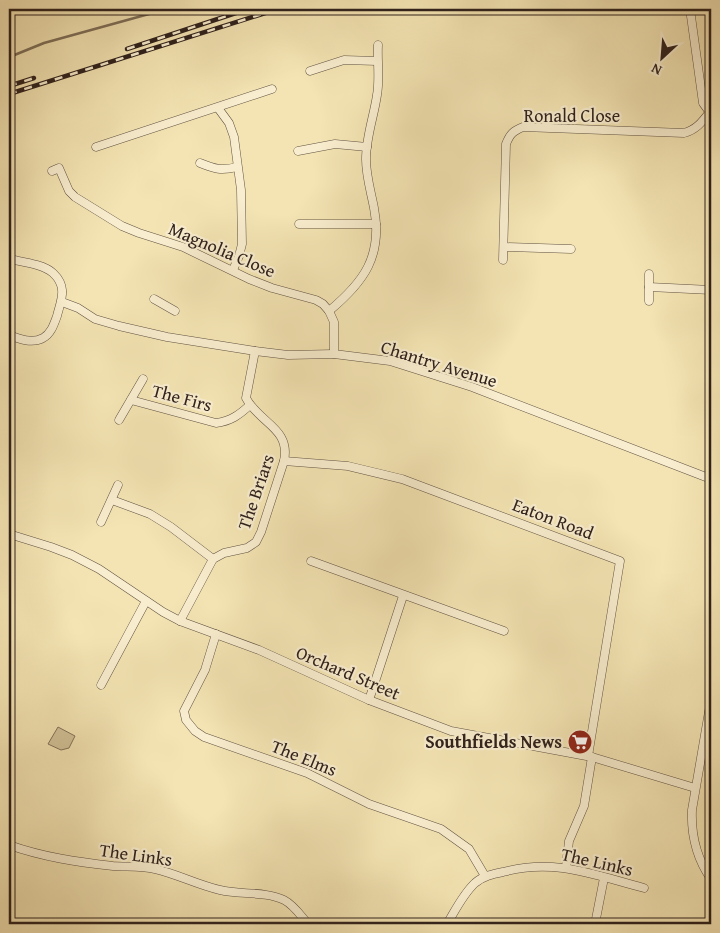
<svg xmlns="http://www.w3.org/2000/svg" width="720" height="933" font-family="'Gentium Book Plus',serif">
	<rect width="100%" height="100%" fill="#f4e4b3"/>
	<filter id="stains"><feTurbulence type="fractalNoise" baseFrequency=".004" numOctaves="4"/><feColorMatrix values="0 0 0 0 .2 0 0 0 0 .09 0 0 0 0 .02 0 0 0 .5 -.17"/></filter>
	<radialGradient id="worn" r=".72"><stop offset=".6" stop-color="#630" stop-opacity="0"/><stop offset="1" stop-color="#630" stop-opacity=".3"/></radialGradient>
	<path fill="#d3c399" stroke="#81725a" d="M58,727l17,9 -6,12 -8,2 -13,-6z"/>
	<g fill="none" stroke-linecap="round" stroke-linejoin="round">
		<path stroke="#7d6e58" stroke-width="2.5" d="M9,54l3,2 32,-13 123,-34"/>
		<defs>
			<g id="minor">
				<path d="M690,9l13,94 8,11"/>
				<path d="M310,71l34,-11 33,1"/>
				<path d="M218,108l11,15 5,14 7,53 1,54 -3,12 -6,14"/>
				<path d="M96,147l176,-58"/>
				<path d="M298,151l37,-7 32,3"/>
				<path d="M200,163c15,6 21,8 37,4"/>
				<path d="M52,171l7,-3 10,23 6,6 47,29 17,7 44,14 66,32 23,9 44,12 7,4 6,7 5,11v32"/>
				<path d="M299,224h77"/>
				<path d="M504,247l67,2"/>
				<path d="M9,259c13,3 34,5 44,14 15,14 8,27 4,43 -3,8 -6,18 -14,22 -11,6 -24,1 -34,-3"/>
				<path d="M503,260l3,-116c4,-10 7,-13 17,-17l161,6c12,-3 18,-11 25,-20"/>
				<path d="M649,287l62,3"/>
				<path d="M154,299l21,12"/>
				<path d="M649,301v-27"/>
				<path d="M62,302l16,6 17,11 24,7 48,11 88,14 33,4 46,-1 56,7 82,26 239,92"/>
				<path d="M329,311c35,-29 54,-55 45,-103 -3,-16 -8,-32 -8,-49 0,-22 8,-43 11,-64 3,-17 0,-34 1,-50"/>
				<path d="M131,400l85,23c15,-2 23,-8 34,-18"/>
				<path d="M119,420l24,-41"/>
				<path d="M284,461l64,5 54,13 218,82 -32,195"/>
				<path d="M112,500l38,14 21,13 42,32"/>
				<path d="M101,522l17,-37"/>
				<path d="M9,534l42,13 21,8 27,14 64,43 17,9 79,29 110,50 82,31 141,26 103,31"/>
				<path d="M311,561l193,70"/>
				<path d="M180,621l33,-62 11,-6 23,-5 9,-6 5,-10 23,-71c7,-33 -25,-38 -38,-63l9,-47"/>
				<path d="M216,634l-11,36 -21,41 2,9 9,11 9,6 103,36 62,31 72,25 28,20 16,27"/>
				<path d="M101,685l45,-84"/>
				<path d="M369,700l34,-104"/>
				<path d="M711,700l-19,110c-1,24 5,49 19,69"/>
				<path d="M9,845c34,12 68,17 104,21 14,1 28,0 42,3 22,5 43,16 65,21 20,5 45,1 64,10 10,5 17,16 24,24"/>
				<path d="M566,867l3,-26 15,-35 8,-49"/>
				<path d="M447,924c8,-13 16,-30 28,-41 8,-7 18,-9 28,-11 52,-14 91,3 141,16"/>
				<path d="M507,924h2"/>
				<path d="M595,924l9,-46"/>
			</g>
		</defs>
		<use href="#minor" stroke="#605242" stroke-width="9"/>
		<use href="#minor" stroke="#f8edce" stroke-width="8"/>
		<defs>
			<g id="rail">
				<path d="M127,49l121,-40"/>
				<path d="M9,86l25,-8"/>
				<path d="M9,94l269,-85"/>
			</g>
		</defs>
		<use href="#rail" stroke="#2f211c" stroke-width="4.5"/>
		<use href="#rail" stroke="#f8edce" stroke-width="2.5" stroke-dasharray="8" stroke-linecap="butt"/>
	</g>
	<defs>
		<symbol id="supermarket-disc" viewBox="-11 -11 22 22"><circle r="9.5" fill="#8f2418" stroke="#f8edce"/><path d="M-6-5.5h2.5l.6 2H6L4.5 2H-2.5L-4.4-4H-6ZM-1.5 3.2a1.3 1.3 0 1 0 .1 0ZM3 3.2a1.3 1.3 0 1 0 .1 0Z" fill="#fff"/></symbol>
	</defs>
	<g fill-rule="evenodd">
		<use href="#supermarket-disc" x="566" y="728" width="28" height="28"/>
	</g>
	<g text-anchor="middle" stroke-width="4.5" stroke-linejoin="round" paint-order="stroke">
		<g font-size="18" fill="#2f211c" stroke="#f8edce">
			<text x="572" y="122">Ronald Close</text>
			<text transform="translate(222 250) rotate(23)" y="6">Magnolia Close</text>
			<text transform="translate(439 364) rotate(17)" y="6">Chantry Avenue</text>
			<text transform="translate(182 398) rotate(15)" y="6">The Firs</text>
			<text transform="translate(256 492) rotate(-71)" y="6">The Briars</text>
			<text transform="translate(553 519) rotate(21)" y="6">Eaton Road</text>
			<text transform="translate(348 673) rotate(23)" y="6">Orchard Street</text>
			<text transform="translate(304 758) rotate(22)" y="6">The Elms</text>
			<text transform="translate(136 855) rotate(8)" y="6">The Links</text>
			<text transform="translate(597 862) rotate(13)" y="6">The Links</text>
		</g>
		<g font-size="18" font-weight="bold" fill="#2f211c" stroke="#f8edce" text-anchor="end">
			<text x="562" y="748">Southfields News</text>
		</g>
	</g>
	<rect width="720" height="933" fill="none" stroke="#f4e4b3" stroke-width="30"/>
	<rect x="10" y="10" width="700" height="913" fill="none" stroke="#2f211c" stroke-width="2.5"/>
	<rect x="15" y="15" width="690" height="903" fill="none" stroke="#2f211c"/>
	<g transform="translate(662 58) rotate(206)" stroke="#f8edce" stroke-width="4" paint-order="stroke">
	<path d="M0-4L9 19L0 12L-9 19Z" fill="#2f211c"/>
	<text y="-8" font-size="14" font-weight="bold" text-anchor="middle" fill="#2f211c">N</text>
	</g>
	<rect width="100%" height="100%" filter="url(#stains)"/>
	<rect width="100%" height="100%" fill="url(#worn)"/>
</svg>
